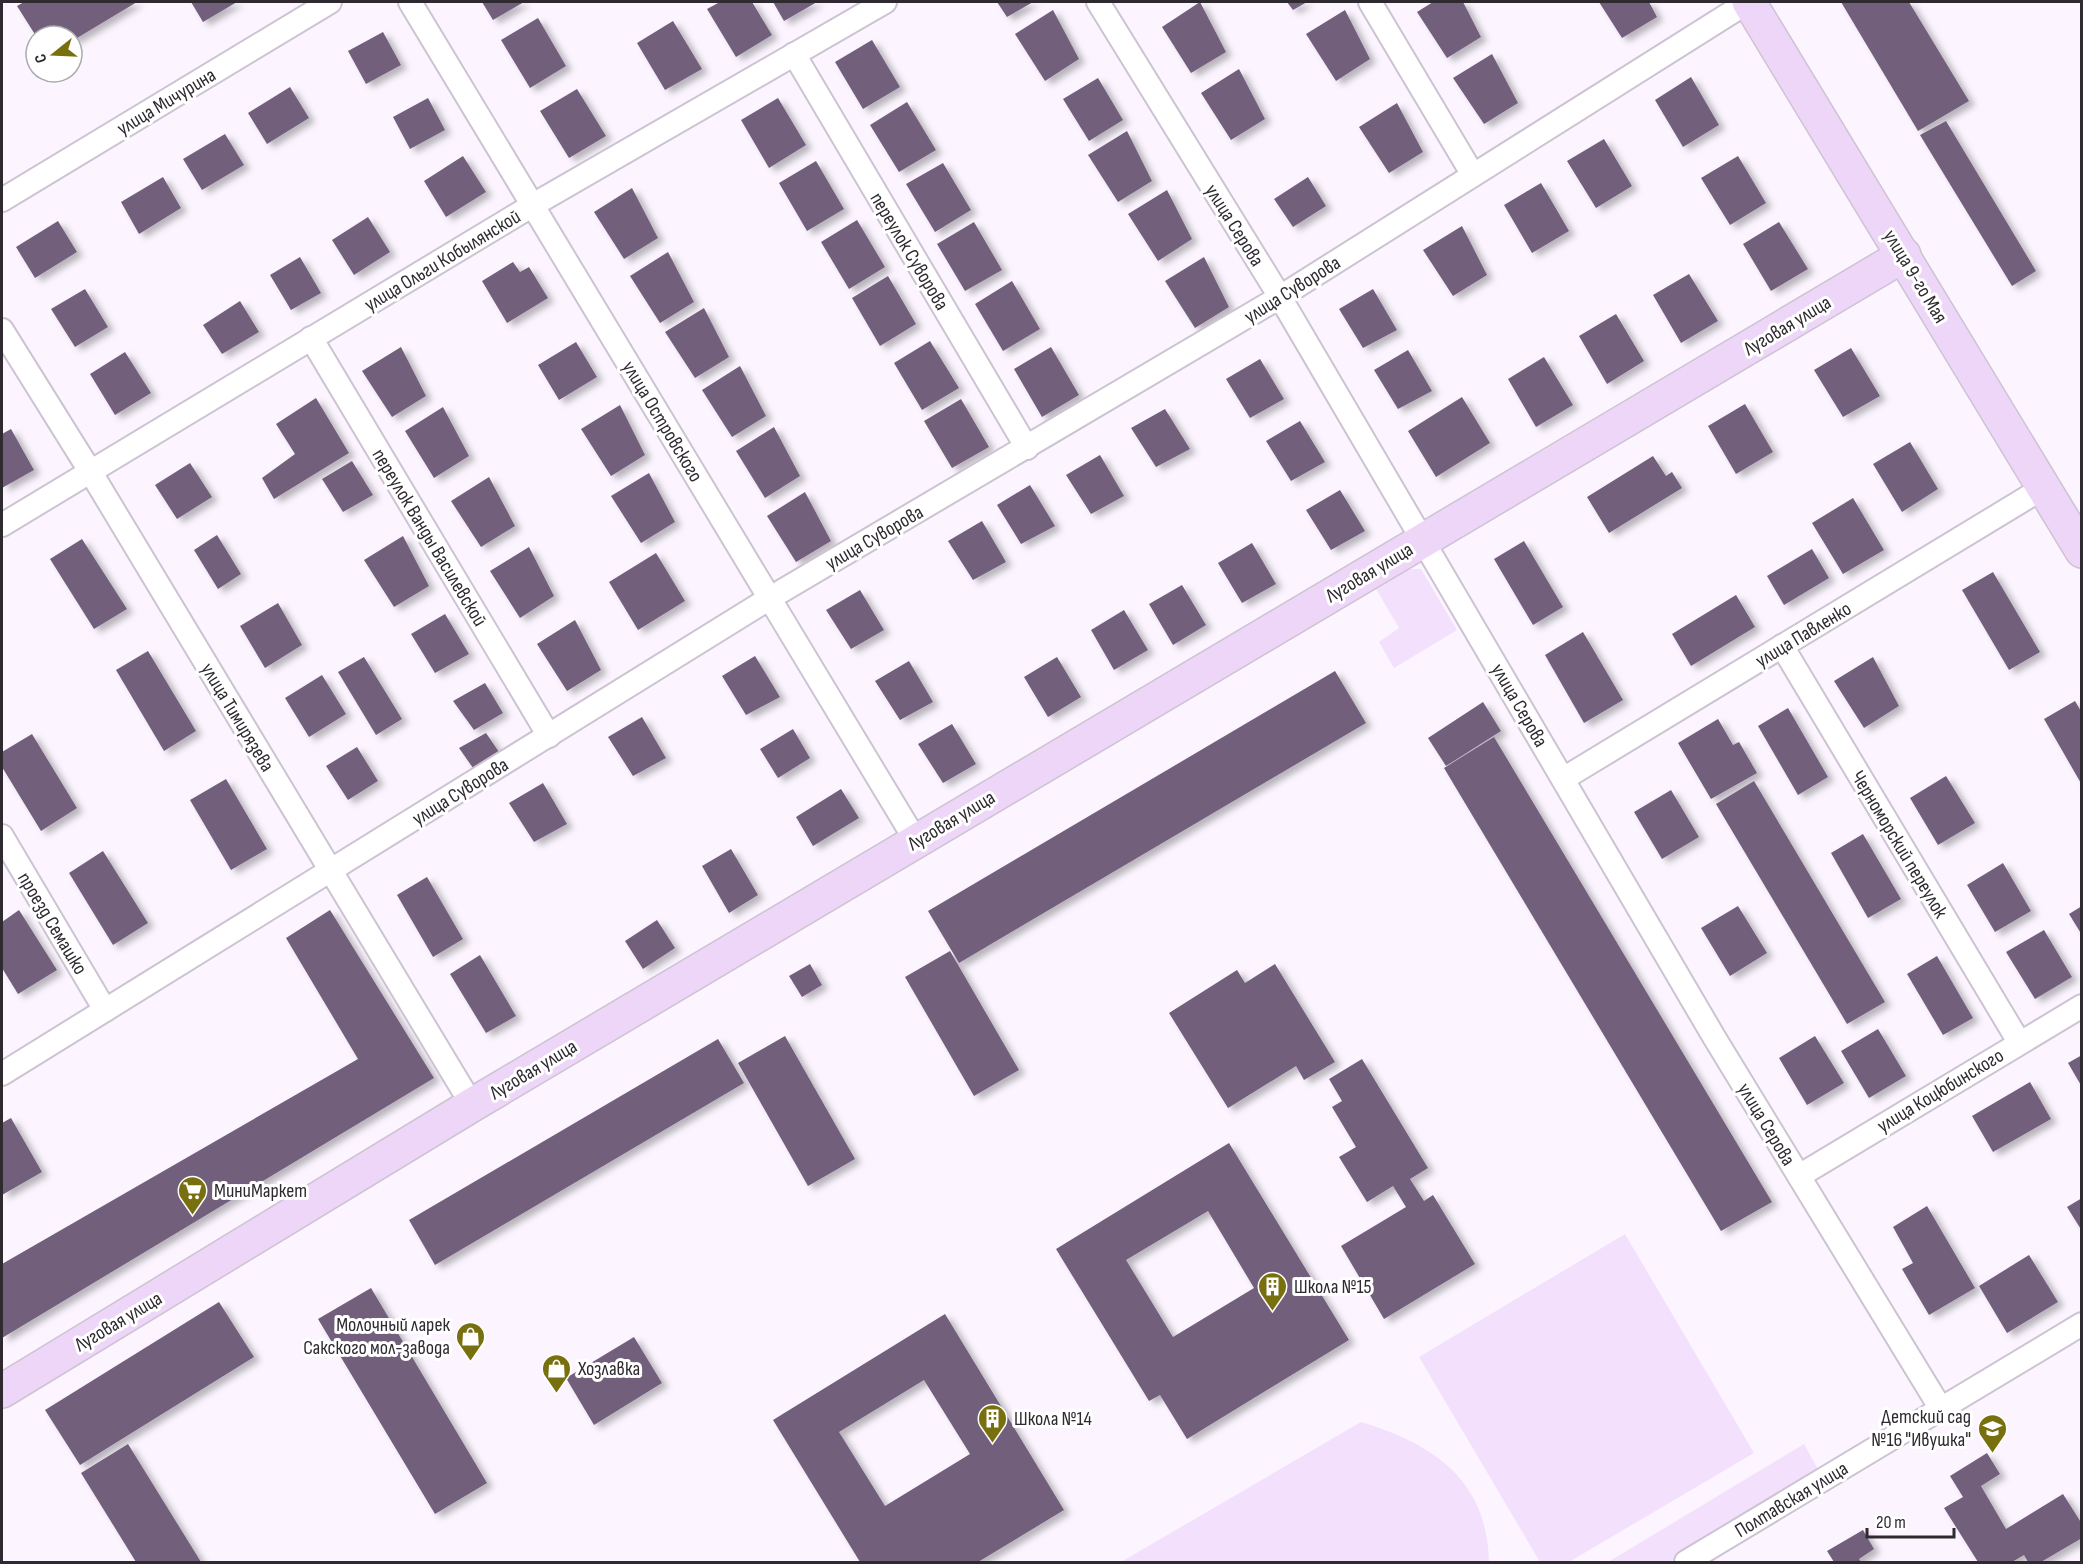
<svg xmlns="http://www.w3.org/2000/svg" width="2083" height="1564" font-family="'Sofia Sans Condensed',sans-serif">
	<defs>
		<filter id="shadow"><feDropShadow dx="6" dy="4" stdDeviation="3" flood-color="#0004"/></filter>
	</defs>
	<rect width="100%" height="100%" fill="#fcf5ff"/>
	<g fill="#f3e0fc">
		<path d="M1405,569h16l36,61 -63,38 -15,-26 20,-14 -24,-41z"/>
		<path d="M1625,1234l129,219 -185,109h-29l-121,-205z"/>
		<path d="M1361,1422c73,22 126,58 128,140h-368z"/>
		<path d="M1804,1444l15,27 -150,91h-61z"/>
	</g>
	<g fill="#725f7c" fill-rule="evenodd" filter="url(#shadow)">
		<path d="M24,2h113l-65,39v-5h-36l-19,-30z"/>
		<path d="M191,2h46l-34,20z"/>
		<path d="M482,2h42l-31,18z"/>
		<path d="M720,2h32l20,33 -36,22 -29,-48z"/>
		<path d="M773,2h44l-33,19z"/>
		<path d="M997,2h36l-26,15z"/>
		<path d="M1200,2l26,50 -35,21 -29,-46z"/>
		<path d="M1287,2h20l-14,8z"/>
		<path d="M1433,2h30l18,35 -34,21 -30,-46z"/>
		<path d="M1599,2h50l8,15 -35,21z"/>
		<path d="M1841,2h68l60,99 -51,30z"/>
		<path d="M1053,10l26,49 -34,22 -30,-47z"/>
		<path d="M1345,10l25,49 -34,22 -30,-47z"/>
		<path d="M538,18l28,48 -36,22 -29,-48z"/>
		<path d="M673,21l29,48 -37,21 -28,-47z"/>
		<path d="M383,32l18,33 -35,19 -18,-33z"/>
		<path d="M872,40l28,47 -37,22 -28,-47z"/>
		<path d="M1492,54l26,49 -34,21 -31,-46z"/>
		<path d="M1239,69l26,50 -34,21 -30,-47z"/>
		<path d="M1691,77l28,48 -36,22 -28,-47z"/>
		<path d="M1098,78l25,42 -34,21 -26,-42z"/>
		<path d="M290,87l19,31 -42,26 -19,-31z"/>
		<path d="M577,89l29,47 -37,22 -29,-47z"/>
		<path d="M428,98l17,32 -35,19 -17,-32z"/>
		<path d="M778,98l28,47 -37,23 -28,-48z"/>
		<path d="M907,102l29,48 -37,22 -29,-47z"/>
		<path d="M1397,103l26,49 -34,21 -30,-46z"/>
		<path d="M1946,121l90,150 -24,15 -92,-151z"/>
		<path d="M1127,131l25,50 -34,21 -30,-47z"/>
		<path d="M225,134l19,31 -42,25 -19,-31z"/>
		<path d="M1604,139l28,47 -36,22 -29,-47z"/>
		<path d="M463,156l23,36 -40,25 -22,-36z"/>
		<path d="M1738,156l28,47 -36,22 -29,-47z"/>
		<path d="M816,161l28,48 -37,22 -28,-48z"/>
		<path d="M943,163l28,47 -36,22 -29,-48z"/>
		<path d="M163,177l18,31 -42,26 -18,-32z"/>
		<path d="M1308,177l18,29 -33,21 -19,-28z"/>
		<path d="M1541,183l28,48 -37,22 -28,-48z"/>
		<path d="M632,188l26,50 -34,21 -30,-47z"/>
		<path d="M1167,190l25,49 -34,22 -30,-47z"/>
		<path d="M368,217l22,35 -36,23 -22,-35z"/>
		<path d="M857,220l28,47 -36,22 -28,-47z"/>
		<path d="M58,221l19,31 -42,26 -19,-31z"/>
		<path d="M974,222l28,48 -37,21 -28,-47z"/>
		<path d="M1779,222l29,47 -37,22 -28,-47z"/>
		<path d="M1462,226l25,49 -34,21 -30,-46z"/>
		<path d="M668,252l26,50 -34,21 -30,-47z"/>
		<path d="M300,257l21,36 -30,17 -21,-35z"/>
		<path d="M1204,257l25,50 -34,21 -30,-47z"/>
		<path d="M513,262l7,10 9,-5 19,31 -41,25 -25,-42z"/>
		<path d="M1689,274l29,47 -37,22 -28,-48z"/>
		<path d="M888,276l28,48 -36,22 -28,-48z"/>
		<path d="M1012,281l28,48 -37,22 -28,-47z"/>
		<path d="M85,289l23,38 -33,20 -24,-38z"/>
		<path d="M1373,289l24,41 -34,18 -24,-39z"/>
		<path d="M240,301l19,31 -37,22 -19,-29z"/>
		<path d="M704,308l25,49 -34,21 -30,-46z"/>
		<path d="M1616,314l28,47 -37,23 -28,-48z"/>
		<path d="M930,341l29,47 -37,22 -28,-47z"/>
		<path d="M576,342l21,35 -38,23 -21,-35z"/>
		<path d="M401,347l25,49 -34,21 -30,-46z"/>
		<path d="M1051,347l28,48 -37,22 -28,-48z"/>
		<path d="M1851,348l29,48 -37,21 -29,-47z"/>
		<path d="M1408,350l24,41 -34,18 -24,-39z"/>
		<path d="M125,352l26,41 -36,22 -25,-41z"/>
		<path d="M1544,357l29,48 -37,22 -28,-48z"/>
		<path d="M1260,359l24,40 -34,19 -24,-39z"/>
		<path d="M740,366l26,50 -34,21 -30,-47z"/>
		<path d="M1462,397l28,46 -54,34 -28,-46z"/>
		<path d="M316,398l33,55 -75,46 -12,-21 33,-24 -19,-30z"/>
		<path d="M961,399l28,48 -37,21 -28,-47z"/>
		<path d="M1745,404l28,48 -37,22 -28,-48z"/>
		<path d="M620,405l25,50 -34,21 -30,-47z"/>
		<path d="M443,407l26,49 -35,22 -29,-47z"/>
		<path d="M1165,409l25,40 -34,18 -25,-39z"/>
		<path d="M1300,421l25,41 -34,19 -25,-40z"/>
		<path d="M774,427l26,49 -35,22 -29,-47z"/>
		<path d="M11,429l23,41 -32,18v-54z"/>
		<path d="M1910,442l28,47 -36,23 -29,-48z"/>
		<path d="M1100,455l24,41 -33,18 -25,-39z"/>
		<path d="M1653,456l13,20 6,-4 10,16 -73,45 -22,-36z"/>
		<path d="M352,461l21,34 -30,17 -21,-33z"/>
		<path d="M190,463l22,34 -35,22 -22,-34z"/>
		<path d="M649,473l26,49 -34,21 -30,-47z"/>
		<path d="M489,477l26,49 -34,21 -30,-46z"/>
		<path d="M1030,485l25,41 -34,18 -24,-39z"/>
		<path d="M1340,490l25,41 -34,19 -25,-40z"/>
		<path d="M805,492l26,49 -35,21 -29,-46z"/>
		<path d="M1853,498l31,52 -41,24 -31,-51z"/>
		<path d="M982,521l24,41 -33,18 -25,-39z"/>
		<path d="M217,535l24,39 -23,15 -24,-39z"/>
		<path d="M403,536l26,50 -35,21 -30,-47z"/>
		<path d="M82,539l45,70 -33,20 -44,-70z"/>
		<path d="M1524,541l39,66 -30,18 -39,-66z"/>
		<path d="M1252,543l24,41 -34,19 -24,-40z"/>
		<path d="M529,547l25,49 -34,22 -30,-47z"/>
		<path d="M1812,549l17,29 -45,27 -17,-29z"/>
		<path d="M656,553l29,48 -47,29 -29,-48z"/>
		<path d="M1993,572l47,80 -31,18 -47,-80z"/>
		<path d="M1182,585l24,40 -33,20 -24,-41z"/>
		<path d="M860,590l24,40 -33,19 -25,-39z"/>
		<path d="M1736,595l19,32 -64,39 -19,-32z"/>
		<path d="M278,603l24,42 -37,23 -25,-42z"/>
		<path d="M1124,610l24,40 -34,20 -23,-40z"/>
		<path d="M445,614l24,40 -34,19 -24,-39z"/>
		<path d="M575,620l26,50 -34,21 -30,-47z"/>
		<path d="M1583,632l40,68 -39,23 -39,-68z"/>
		<path d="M148,651l48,80 -32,20 -48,-81z"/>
		<path d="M755,656l25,41 -34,18 -24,-39z"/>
		<path d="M364,657l38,62 -26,16 -38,-63z"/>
		<path d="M1057,657l24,40 -33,20 -24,-40z"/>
		<path d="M1873,657l26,49 -35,22 -30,-47z"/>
		<path d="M909,661l24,41 -33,18 -25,-39z"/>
		<path d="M1335,671l31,52 -407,240 -31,-52z"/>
		<path d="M322,675l24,39 -37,23 -24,-39z"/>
		<path d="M485,683l18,30 -29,17 -21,-29z"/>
		<path d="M2075,701l7,12v72l-38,-66z"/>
		<path d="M1483,702l18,29 -55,35 -18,-28z"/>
		<path d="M1788,708l40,69 -30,18 -40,-69z"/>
		<path d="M642,717l24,41 -33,18 -25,-39z"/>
		<path d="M1718,719l15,26 6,-3 18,31 -46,26 -33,-56z"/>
		<path d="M952,724l24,40 -33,19 -25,-39z"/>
		<path d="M793,729l17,29 -32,20 -18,-29z"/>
		<path d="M486,733l13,19 -26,16 -14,-20z"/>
		<path d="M32,734l45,74 -36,23 -39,-64v-15z"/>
		<path d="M1494,737l278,465 -51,29 -277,-463z"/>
		<path d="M357,747l21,34 -30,19 -22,-34z"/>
		<path d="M1946,776l29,47 -37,22 -28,-47z"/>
		<path d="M226,779l41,70 -36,21 -41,-70z"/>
		<path d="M1754,781l131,221 -38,22 -131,-220z"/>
		<path d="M543,783l24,41 -33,18 -25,-39z"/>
		<path d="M841,789l18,29 -46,28 -17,-29z"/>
		<path d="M1671,790l28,47 -37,22 -28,-47z"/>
		<path d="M1863,834l38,65 -33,19 -37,-65z"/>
		<path d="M731,849l27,46 -29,18 -27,-47z"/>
		<path d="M103,851l45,72 -35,22 -44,-72z"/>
		<path d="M2003,863l28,48 -36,21 -28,-47z"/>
		<path d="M427,877l36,62 -30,18 -36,-62z"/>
		<path d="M1738,906l29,47 -37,23 -29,-48z"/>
		<path d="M2082,906v29l-13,-21z"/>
		<path d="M19,910l38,60 -39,24 -16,-26v-46z"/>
		<path d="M330,910l104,168 -432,260v-74l356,-205 -72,-121z"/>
		<path d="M657,920l18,28 -32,21 -18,-28z"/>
		<path d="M2044,930l28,47 -37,22 -29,-47z"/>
		<path d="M950,951l69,119 -45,26 -69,-119z"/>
		<path d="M480,955l36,61 -30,17 -36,-59z"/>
		<path d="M1937,956l36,62 -30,17 -36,-61z"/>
		<path d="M810,964l12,21 -20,12 -13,-21z"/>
		<path d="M1275,964l60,98 -31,18 -8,-14 -68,42 -59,-95 68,-43 8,13z"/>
		<path d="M1878,1029l28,47 -37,22 -28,-47z"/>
		<path d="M785,1036l70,123 -47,27 -70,-123z"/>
		<path d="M1815,1036l29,47 -37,22 -28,-47z"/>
		<path d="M718,1039l26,44 -309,182 -26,-45z"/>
		<path d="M2082,1055v32l-14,-24z"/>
		<path d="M1362,1059l66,109 -18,11 14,22 9,-6 42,69 -91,55 -43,-73 65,-39 -13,-21 -26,16 -28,-45 17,-10 -24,-40 10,-6 -13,-22z"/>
		<path d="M2030,1082l21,37 -58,33 -21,-36z"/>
		<path d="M11,1118l31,54 -40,23v-72z"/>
		<path d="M1229,1143l120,197 -162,99 -27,-44 -11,6 -93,-152zM1208,1211l46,77 -81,49 -47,-77z"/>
		<path d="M2082,1198v33l-15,-24z"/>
		<path d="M1927,1206l48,82 -46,27 -27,-46 11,-6 -20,-36z"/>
		<path d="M2029,1255l29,47 -51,31 -28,-47z"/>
		<path d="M371,1288l116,195 -52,31 -117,-195z"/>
		<path d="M219,1302l35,55 -174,108 -35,-55z"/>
		<path d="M945,1314l119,196 -86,52h-118l-87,-142zM924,1380l46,74 -85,52 -46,-74z"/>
		<path d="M634,1337l28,46 -68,42 -28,-47z"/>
		<path d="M128,1444l73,118h-65l-55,-89z"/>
		<path d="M1987,1453l13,21 -19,12 25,43 57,-35 19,30v14l-41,24h-13l-4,-7 -12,7h-34l-34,-54 19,-11 -13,-21z"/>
		<path d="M1863,1530l11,19 -15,10 2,3h-27l-7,-11z"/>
	</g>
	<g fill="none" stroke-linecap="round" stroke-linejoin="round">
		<defs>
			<g id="street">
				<path d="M410,2l506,839"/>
				<path d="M1098,2l182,295 434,740 227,372"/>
				<path d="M1370,2l103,173"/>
				<path d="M794,54l233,394"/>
				<path d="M2,200l328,-198"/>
				<path d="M2,330l88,141 382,634"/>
				<path d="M311,338l238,398"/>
				<path d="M2,525l531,-320 352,-203"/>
				<path d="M1782,646l237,396"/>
				<path d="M1563,779l480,-291"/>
				<path d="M2,836l103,174"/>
				<path d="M2,1074l768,-476 510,-301 468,-295"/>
				<path d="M1799,1176l283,-170"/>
				<path d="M1686,1562l396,-238"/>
			</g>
			<g id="secondary">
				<path d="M1749,2l333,549"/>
				<path d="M2,1391l470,-286 1432,-850"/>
			</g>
		</defs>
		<use href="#street" stroke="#cdc3d2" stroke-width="26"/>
		<use href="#secondary" stroke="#cdc3d2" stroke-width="36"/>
		<use href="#street" stroke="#fff" stroke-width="22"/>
		<use href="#secondary" stroke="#edd6f8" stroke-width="33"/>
	</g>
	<defs>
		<symbol id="supermarket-pin" viewBox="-11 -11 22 30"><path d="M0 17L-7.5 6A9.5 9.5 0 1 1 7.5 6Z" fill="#786f0f" stroke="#fff"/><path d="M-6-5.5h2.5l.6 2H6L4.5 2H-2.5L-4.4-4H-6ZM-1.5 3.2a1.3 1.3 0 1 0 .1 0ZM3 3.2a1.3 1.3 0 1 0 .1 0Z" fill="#fff"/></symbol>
		<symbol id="building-pin" viewBox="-11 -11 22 30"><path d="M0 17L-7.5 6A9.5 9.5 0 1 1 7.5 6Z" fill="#786f0f" stroke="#fff"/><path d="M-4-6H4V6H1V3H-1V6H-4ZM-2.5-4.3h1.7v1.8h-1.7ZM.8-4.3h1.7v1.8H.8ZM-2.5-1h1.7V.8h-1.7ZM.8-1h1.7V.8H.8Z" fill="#fff"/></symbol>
		<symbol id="shop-pin" viewBox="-11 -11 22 30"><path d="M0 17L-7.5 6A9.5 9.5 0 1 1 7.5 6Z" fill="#786f0f" stroke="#fff"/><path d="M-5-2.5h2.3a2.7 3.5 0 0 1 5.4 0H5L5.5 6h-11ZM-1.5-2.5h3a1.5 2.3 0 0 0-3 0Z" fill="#fff"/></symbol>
		<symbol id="school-pin" viewBox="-11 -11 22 30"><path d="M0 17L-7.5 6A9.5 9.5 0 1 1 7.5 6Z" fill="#786f0f" stroke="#fff"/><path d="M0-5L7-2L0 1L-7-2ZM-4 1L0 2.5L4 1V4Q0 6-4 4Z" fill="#fff"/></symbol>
	</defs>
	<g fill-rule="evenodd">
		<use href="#supermarket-pin" x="176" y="1174" width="33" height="45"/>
		<use href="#building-pin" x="1256" y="1270" width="33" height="45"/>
		<use href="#shop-pin" x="454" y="1320" width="33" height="45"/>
		<use href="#shop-pin" x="540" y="1352" width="33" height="45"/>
		<use href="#building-pin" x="976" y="1402" width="33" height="45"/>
		<use href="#school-pin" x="1976" y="1412" width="33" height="45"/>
	</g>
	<g text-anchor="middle" stroke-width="6" stroke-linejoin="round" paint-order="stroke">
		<g font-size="20" fill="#2e2a30" stroke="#fff">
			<text transform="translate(166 101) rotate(-31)" y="7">улица Мичурина</text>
			<text transform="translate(1235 225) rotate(58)" y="7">улица Серова</text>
			<text transform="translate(910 251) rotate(59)" y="7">переулок Суворова</text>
			<text transform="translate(442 260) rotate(-31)" y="7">улица Ольги Кобылянской</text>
			<text transform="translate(1916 276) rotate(59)" y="7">улица 9-го Мая</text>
			<text transform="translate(1292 289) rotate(-32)" y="7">улица Суворова</text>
			<text transform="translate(1787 325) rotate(-31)" y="7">Луговая улица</text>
			<text transform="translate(663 421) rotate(59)" y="7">улица Островского</text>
			<text transform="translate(430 537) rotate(59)" y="7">переулок Ванды Василевской</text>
			<text transform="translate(874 537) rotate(-30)" y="7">улица Суворова</text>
			<text transform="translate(1369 572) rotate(-31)" y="7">Луговая улица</text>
			<text transform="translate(1803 634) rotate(-31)" y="7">улица Павленко</text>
			<text transform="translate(1520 705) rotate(60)" y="7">улица Серова</text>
			<text transform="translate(238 717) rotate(59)" y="7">улица Тимирязева</text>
			<text transform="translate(460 791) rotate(-32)" y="7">улица Суворова</text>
			<text transform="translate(951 820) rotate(-31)" y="7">Луговая улица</text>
			<text transform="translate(1900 844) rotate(59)" y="7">Черноморский переулок</text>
			<text transform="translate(53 923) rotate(59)" y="7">проезд Семашко</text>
			<text transform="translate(533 1069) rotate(-31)" y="7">Луговая улица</text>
			<text transform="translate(1940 1090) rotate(-31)" y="7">улица Коцюбинского</text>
			<text transform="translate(1767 1124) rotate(59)" y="7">улица Серова</text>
			<text transform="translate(118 1321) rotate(-31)" y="7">Луговая улица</text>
			<text transform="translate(1791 1499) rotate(-31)" y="7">Полтавская улица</text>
		</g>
		<g font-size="20" fill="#2e2a30" stroke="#fff" text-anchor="start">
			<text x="214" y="1197">МиниМаркет</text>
			<text x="1294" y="1293">Школа №15</text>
			<text x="450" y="1331" text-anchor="end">Молочный ларек<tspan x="450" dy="23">Сакского мол-завода</tspan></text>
			<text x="578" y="1375">Хозлавка</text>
			<text x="1971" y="1423" text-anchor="end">Детский сад<tspan x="1971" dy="23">№16 "Ивушка"</tspan></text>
			<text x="1014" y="1425">Школа №14</text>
		</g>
	</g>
	<rect width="2083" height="1564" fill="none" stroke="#2e2a30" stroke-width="6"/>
	<g transform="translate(54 54) rotate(252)"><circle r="28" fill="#ffffff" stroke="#abaaac" stroke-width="1.5"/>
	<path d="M0-4.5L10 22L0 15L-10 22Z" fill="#786f0f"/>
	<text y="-9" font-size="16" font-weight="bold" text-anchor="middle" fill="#2e2a30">С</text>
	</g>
	<path d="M1867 1528v9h87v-9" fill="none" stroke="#2e2a30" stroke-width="3"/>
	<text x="1876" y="1528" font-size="18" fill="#2e2a30" stroke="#ffffff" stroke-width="4.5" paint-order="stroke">20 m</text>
</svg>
